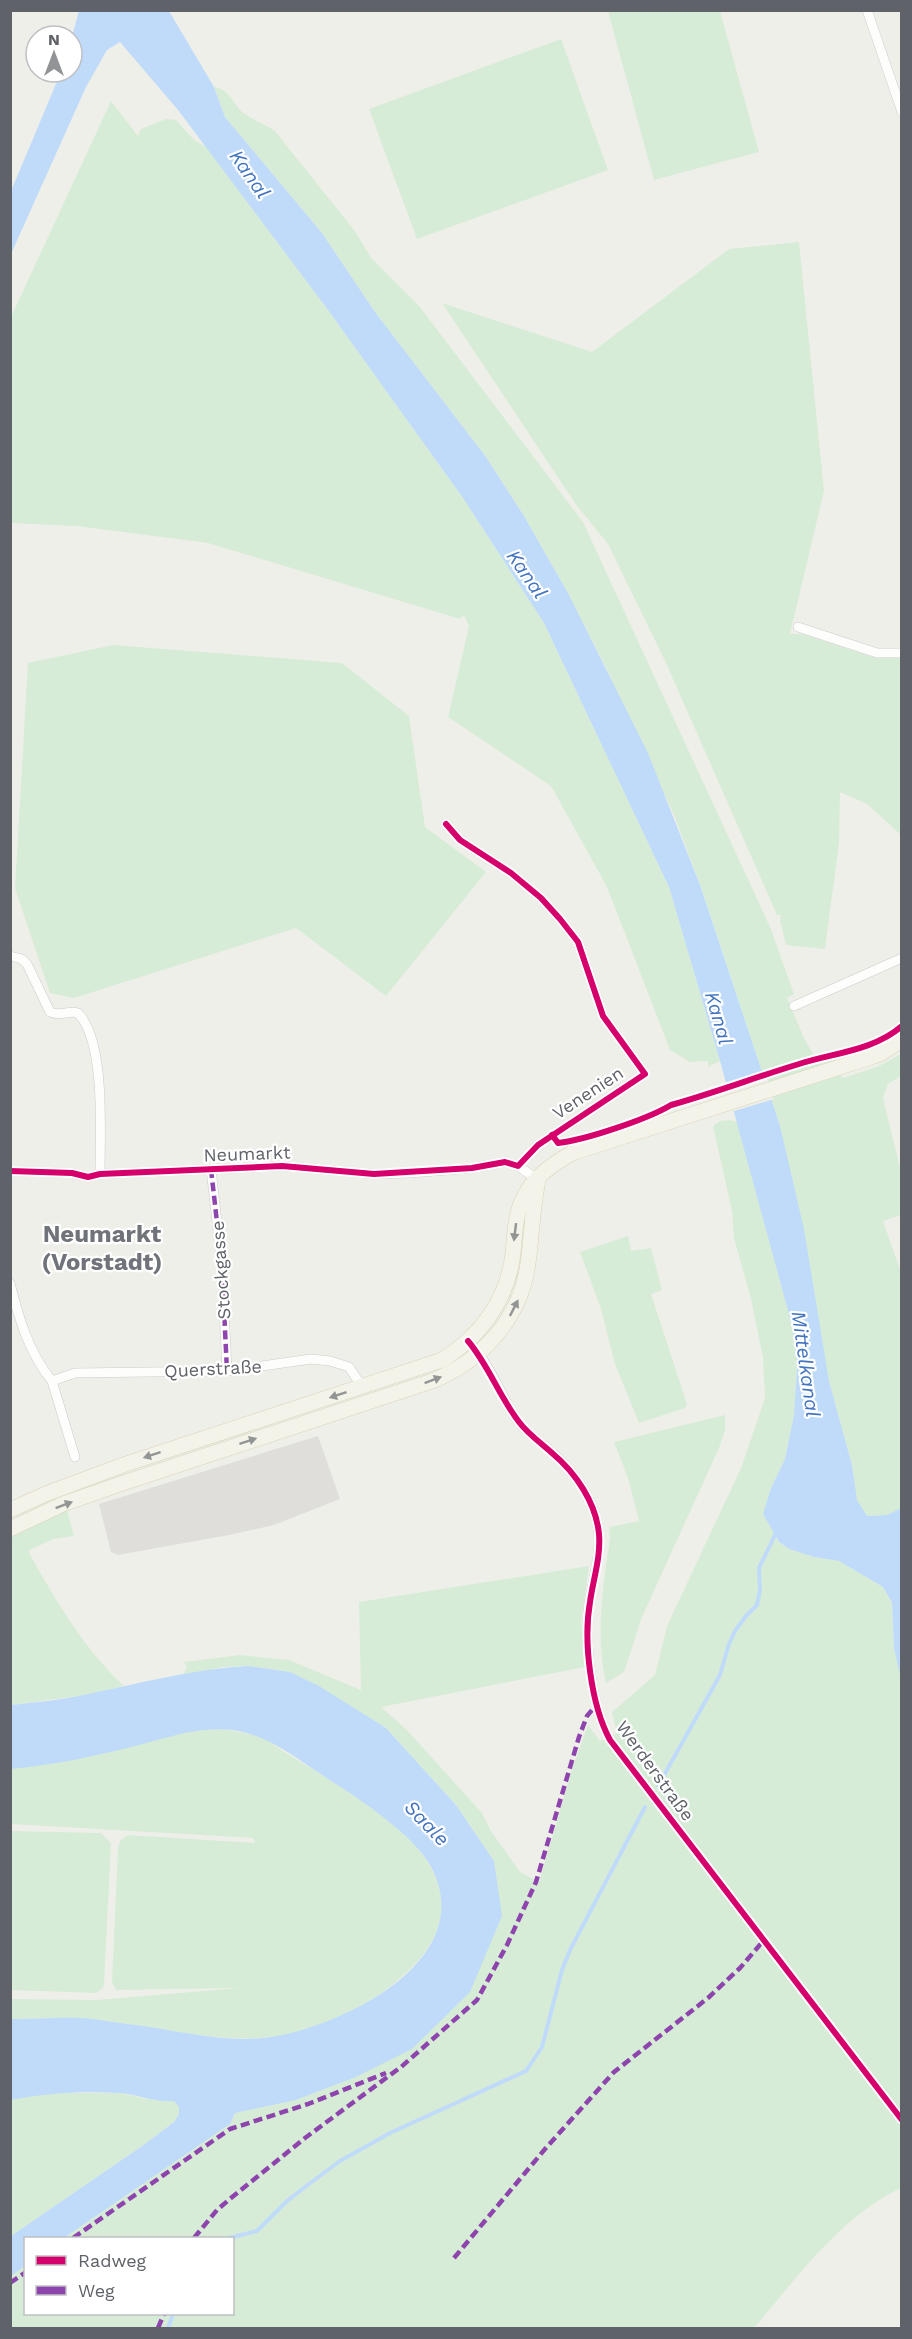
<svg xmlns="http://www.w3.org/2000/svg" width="912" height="2339" font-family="'Work Sans',sans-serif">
	<rect width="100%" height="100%" fill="#efefea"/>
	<path fill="#dfdeda" d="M318,1436l22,63 -66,26 -45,10 -111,20 -7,-3 -12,-48z"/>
	<g fill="#d7ecd7">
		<path d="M608,11h112l39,141 -105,28z"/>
		<path d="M561,39l47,131 -191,69 -48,-130z"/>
		<path d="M214,87c17,2 19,19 31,27 10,7 20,10 30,17l79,99 18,29 48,48 163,215 188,407 23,65 -7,4 18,42 10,17 7,-4 13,3 7,22 35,-11 24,-13v22l-13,8 -5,14 19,78 -1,39 -18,6 19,54 -1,233 -14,7 -20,1 -11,-16 -4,-35 -23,-84 -49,-255 -80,-241 -26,-70 -68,-147 -37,-73 -45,-79 -38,-59 -111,-145 -53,-79 -97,-116z"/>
		<path d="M111,101l27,35 3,-7 25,-10 10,1 18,20 12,7 122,163 135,188 81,125 125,264 51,174 -12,6v-6l-18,1 -20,-12 -63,-163 -56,-101 -103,-69 21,-91 -5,-11 -4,4 -252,-76 -132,-17 -65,-3v-206z"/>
		<path d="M799,242l25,249 -34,143h12l70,23h30l-1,178 -34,-31 -27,-12 -1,51 -14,106 -39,-4 -6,-25 1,-5h-4l-111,-252 -58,-119 -31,-38 -135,-203 150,49 137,-103z"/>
		<path d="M113,645l229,18 67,53 16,111 61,45 -100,124 -90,-68 -222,70 -24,-5 -35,-105 13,-225z"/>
		<path d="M730,1120l7,2 56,207 4,38 -3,48 -9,44 -14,29 -7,27 15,27 10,7 25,8 25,4 44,26 9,16 2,46 8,30 -1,509c-61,29 -104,90 -147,140h-743l-1,-52 15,-10 1,48h206v-76h-168l166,-114 5,-11 61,-13 60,-23 138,-216 -38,-56 -70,-77 -96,-56 -42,-6 -24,1 -41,8 4,-8 -3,-5 56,-7 49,5 72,30 -2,-88 230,-36 -8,56 4,45 -204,40 25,22 76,84 9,18 29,41 19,10 34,-116 15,-41 12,16 17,-8 -5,-21 43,-37 12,-49 74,-158 24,-70 -2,-40 -12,-59 -17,-61 -2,-27 -19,-85 7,-5z"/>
		<path d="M628,1236l3,15 20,-3 11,42 -11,4 36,110 -2,4 -46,15 -24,-59 -14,-55 -21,-57z"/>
		<path d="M725,1415v16l-6,17 -77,169 -18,55 -18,11c-11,-49 -3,-96 4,-145l-1,-11 30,-6 -11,-43 -14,-36z"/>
		<path d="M67,1510l7,26 -21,3 -25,12c27,48 55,97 96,135l-38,9 -75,10 -1,-170z"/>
		<path d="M220,1729c13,2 27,3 40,8 8,3 16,9 23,14 16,10 31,19 47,29 30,19 81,53 99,84 48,80 -54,141 -117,164 -73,26 -154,-4 -229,-9 -24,-2 -49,0 -72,0l-1,-20 86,1 143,-12 -123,2 -4,-8 6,-134 2,-7 8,-6 127,8 -2,-5 -242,-14v-55l70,-11 110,-27z"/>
		<path d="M11,1831l90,2 10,10 -7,141 -1,4 -7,5 -85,-3z"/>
		<path d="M43,2093h77l27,6 27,2 5,6v7l-5,8 -29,22 -134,92v-136z"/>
	</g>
	<g fill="#bfdbf9">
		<path d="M79,11h90l45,76 11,30 97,116 53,79 111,145 38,59 45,79 79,158 52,132 80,241 24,103 25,152 23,84 5,35 10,16 20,-1 14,-7v171l-7,-30 -2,-46 -9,-16 -44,-26 -25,-4 -25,-8 -10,-7 -16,-28 8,-26 14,-29 9,-44 3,-48 -4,-38 -73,-268 -51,-174 -125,-264 -81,-125 -135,-188 -150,-200 -58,-68 -13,8 -21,37 -75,167v-63l50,-119h11v-36z"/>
		<path d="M248,1666l42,6 29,14 67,42 70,77 38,56 8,55 -32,76 -58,57 -56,28 -60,23 -61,13 -5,11 -166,114h-38l-1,28 -14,10v-40l134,-92 29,-22 5,-8v-7l-5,-6c-19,2 -37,-7 -55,-8 -37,-2 -73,0 -108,7v-81c23,0 47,-2 70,-1 18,1 37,5 55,7 45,6 95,20 141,11 71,-13 204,-79 153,-171 -17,-30 -70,-66 -99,-84 -28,-18 -56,-41 -88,-49 -36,-8 -69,4 -104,13 -42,11 -85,20 -128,24v-64c25,-3 52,-5 77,-11 53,-11 106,-25 160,-28z"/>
	</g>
	<path fill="#efefea" d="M765,1072l9,27 -43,13 -7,-26z"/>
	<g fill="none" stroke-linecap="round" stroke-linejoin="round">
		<g stroke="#bfdbf9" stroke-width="4">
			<path d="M658,1786l62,-111 9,-31 6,-13 11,-15 11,-11 3,-15 -1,-22 16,-33"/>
			<path d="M229,2238l28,-7 30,-30 18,-14 35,-26 50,-28 136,-62 16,-24 20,-77 8,-20 75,-143"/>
			<path d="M168,2328l5,-14"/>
		</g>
		<defs>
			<g id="street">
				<path d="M867,10l35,102"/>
				<path d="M798,627l79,26h25"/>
				<path d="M446,824l14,16 51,33 30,25 19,21 18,23 25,74 42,58 -107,71 -20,21"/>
				<path d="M10,956l12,3 5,5 23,48c10,5 18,-2 28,1 28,29 22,121 22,161"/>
				<path d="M794,1006l108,-48"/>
				<path d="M211,1169l11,98 5,104"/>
				<path d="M10,1171l62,2 16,4 12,-3 182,-8 92,8 36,-1 62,-5 33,-6 13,4 20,14"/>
				<path d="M10,1283c9,36 19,70 42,98l23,76"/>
				<path d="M476,1350c17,21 26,48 41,70 10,14 25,23 37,34 18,17 36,40 42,64 8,29 -2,56 -7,85 -5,40 2,102 21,137l292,380"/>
				<path d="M52,1381l23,-8 152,-2 84,-12 19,2 19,6 13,20"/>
			</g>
			<g id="primary">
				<path d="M10,1510l38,-17 78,-29 316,-104c39,-24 66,-61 71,-107 2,-19 2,-41 12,-58 10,-19 28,-31 47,-42l293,-94 15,-5 22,-14"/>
				<path d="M10,1529l53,-25 60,-21 309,-102c50,-20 89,-63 96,-118 4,-27 4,-55 10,-82"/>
			</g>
		</defs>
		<use href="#street" stroke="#cbcbcb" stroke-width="10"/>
		<use href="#primary" stroke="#d7d2b7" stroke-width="16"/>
		<use href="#street" stroke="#fdfdfc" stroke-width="9"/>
		<use href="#primary" stroke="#f4f3e9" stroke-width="15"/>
		<g stroke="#8e44ad" stroke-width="4.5" stroke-dasharray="9 4.5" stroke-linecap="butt">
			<path d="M211,1169l11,98 5,104"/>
			<path d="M73,2238l157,-109 78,-25 78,-31"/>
			<path d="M194,2238l23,-28 14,-12 74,-60 96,-71 76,-67 30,-55 29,-63 43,-145 8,-21 10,-12"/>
			<path d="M454,2258l91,-109 69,-77 94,-74 32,-30 24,-28"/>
			<path d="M10,2283l16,-11"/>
			<path d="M158,2328l6,-14"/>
		</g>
		<defs>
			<g id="cycleway">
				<path d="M552,1135l6,8c27,-3 90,-24 113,-38 43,-12 85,-28 128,-41 34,-11 74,-13 103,-38"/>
				<path d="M10,1171l62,2 16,4 12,-3 182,-8 92,8 98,-6 33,-6 13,4 20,-21 107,-71 -42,-58 -25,-74 -18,-23 -19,-21 -30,-25 -51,-33 -14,-16"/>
				<path d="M468,1341c21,25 31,55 51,81 9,12 22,21 33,31 24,20 44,50 47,81 2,23 -6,46 -9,68 -7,40 1,103 20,138l292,380"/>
			</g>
		</defs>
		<use href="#cycleway" stroke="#fff" stroke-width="10"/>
		<use href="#cycleway" stroke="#d6006c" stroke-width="6"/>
	</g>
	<defs><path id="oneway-solid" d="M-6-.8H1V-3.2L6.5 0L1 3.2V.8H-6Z" transform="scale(1.5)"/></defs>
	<g fill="#939595">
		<use href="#oneway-solid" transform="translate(515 1232) rotate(97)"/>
		<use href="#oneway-solid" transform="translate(514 1308) rotate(-63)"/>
		<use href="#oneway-solid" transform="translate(433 1380) rotate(-21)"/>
		<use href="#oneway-solid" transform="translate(338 1395) rotate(162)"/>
		<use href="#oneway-solid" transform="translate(248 1441) rotate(-18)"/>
		<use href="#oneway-solid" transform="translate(152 1455) rotate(162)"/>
		<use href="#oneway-solid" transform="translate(64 1505) rotate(-21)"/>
	</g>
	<g text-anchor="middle" stroke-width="4.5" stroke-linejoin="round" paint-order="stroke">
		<g font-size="18" fill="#5f6268" stroke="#fff">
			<text transform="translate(588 1093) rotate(-33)" y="6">Venenien</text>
			<text transform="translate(247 1154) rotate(-2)" y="6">Neumarkt</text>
			<text transform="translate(221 1270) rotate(-94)" y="6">Stockgasse</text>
			<text transform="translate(213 1369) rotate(-3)" y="6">Querstraße</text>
			<text transform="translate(655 1771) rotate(54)" y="6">Werderstraße</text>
		</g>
		<g font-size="20" font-style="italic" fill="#4374c0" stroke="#fff">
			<text transform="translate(250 174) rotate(55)" y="7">Kanal</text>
			<text transform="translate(527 574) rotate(55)" y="7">Kanal</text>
			<text transform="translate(719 1018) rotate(74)" y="7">Kanal</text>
			<text transform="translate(806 1364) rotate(82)" y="7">Mittelkanal</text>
			<text transform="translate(427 1823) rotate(46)" y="7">Saale</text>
		</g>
		<g font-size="24" font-weight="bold" fill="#70747a" stroke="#fff">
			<text x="102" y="1242">Neumarkt<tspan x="102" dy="28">(Vorstadt)</tspan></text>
		</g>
	</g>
	<rect width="912" height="2339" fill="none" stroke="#5f6268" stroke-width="24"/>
	<rect x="24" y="2237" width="210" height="78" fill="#ffffff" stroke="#bfc0c3" stroke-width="1.5"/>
	<rect x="36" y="2256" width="30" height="9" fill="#d6006c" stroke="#bfc0c3" stroke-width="1.5"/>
	<text x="78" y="2267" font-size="18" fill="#5f6268">Radweg</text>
	<rect x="36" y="2286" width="30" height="9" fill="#8e44ad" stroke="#bfc0c3" stroke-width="1.5"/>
	<text x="78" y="2297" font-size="18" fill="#5f6268">Weg</text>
	<g transform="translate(54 54)"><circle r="28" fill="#ffffff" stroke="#bfc0c3" stroke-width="1.5"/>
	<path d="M0-4.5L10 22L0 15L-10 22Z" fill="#919396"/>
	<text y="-9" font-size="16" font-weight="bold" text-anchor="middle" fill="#5f6268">N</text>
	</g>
</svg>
